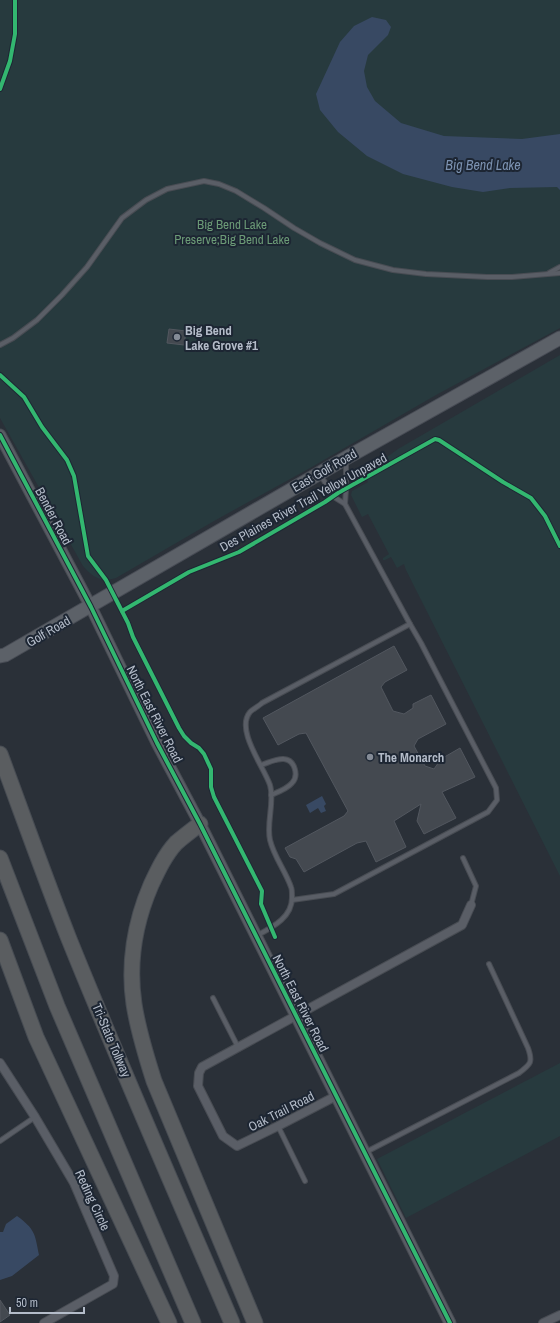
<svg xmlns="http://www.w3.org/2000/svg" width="560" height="1323" font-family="'Archivo Narrow',sans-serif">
	<rect width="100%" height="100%" fill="#2a3038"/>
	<g fill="#273a3e">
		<path d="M0,0h560v328l-124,67 -126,73 -96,53 -98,57c-16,4 -22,0 -33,-12l-83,-148z"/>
		<path d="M560,355v521l-154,-306 -2,-6 -7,4 -6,-11 -6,3h-2v-2l6,-4 -21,-40 -6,3 -11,-22 1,-4 16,-9 -3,-6 -12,7 1,-2 44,-32z"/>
		<path d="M560,1063v73l-154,82 -29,-59z"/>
	</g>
	<g fill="#384963">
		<path d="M372,17l14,3 5,7 -3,8 -20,20 -4,16 3,16 8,14 26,22 43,13 78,3 38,-5v56l-3,-3 -47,1 -27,4 -31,-5 -49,-13 -36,-18 -29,-24 -18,-22 -4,-16 24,-52 14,-16z"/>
		<path d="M322,796l4,8 -2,2 2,5 -5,2 -3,-5 -8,5 -4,-8z"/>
		<path d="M17,1216c18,13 18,18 22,39l-27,21 -12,4v-48h3l3,-8z"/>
	</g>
	<g fill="#444950" stroke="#52575f">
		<path d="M169,329l17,2 -2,14 -17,-2z"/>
		<path d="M394,646l13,24 -22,12 -4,5 12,24 11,3 9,-6v-4l18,-9 15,29 -28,15 -4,7 11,20 9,3 7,-10 19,-11 15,29 -33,15 14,26 -32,16 -7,-13 4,-17 -27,17 12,26 -30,15 -10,-21 -9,2 -53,29 -8,-13 -6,-2 -5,-9 59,-32 4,-5 -42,-78 -7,1 -21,11 -15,-27z"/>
		<path d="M0,1300l10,15 -10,7z"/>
	</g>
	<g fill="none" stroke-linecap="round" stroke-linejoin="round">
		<defs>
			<g id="lane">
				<path d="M549,273l11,-6"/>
				<path d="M0,345l13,-7 24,-18 25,-25 25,-28 35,-49 24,-18 21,-11 37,-8 15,3 17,7 28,17 30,20 26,15 35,17 38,10 33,4 61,3h25l48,-4"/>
				<path d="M345,504l1,-15v-29"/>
				<path d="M261,765c7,-2 16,-7 23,-6 11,1 15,17 8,24 -5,6 -14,9 -21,12"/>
				<path d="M463,858l13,28 -5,19"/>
				<path d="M292,900l42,-6 154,-82 9,-12 -1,-12 -75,-145 -11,-19 -65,-120 -11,-7 -13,-21"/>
				<path d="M256,936c17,-9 37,-19 36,-40 0,-3 0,-7 -1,-9 -6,-17 -17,-30 -21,-47 -4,-17 5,-38 0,-55 -6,-18 -35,-55 -20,-73 3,-3 9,-6 12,-9l148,-79"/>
				<path d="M213,998l25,49"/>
				<path d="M278,1126l27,55"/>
				<path d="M0,1141l35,-24"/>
				<path d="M366,1152l153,-79c12,-9 14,-11 9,-25l-39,-84"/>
			</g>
			<g id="street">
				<path d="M0,1063l35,54 39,66 40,93 -1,8 -69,39"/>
				<path d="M336,1096l-58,30 -41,20 -14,-10 -25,-50 1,-13 3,-6 260,-142 9,-20"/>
				<path d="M543,1323l17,-8"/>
			</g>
			<path id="secondary" d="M0,435l91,172 66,136 43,81 250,499"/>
			<path id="primary" d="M0,656l5,-1 341,-197 214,-120"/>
			<g id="highway">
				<path d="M0,754c23,62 45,124 69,185 52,129 108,256 163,384"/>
				<path d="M200,824c-8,6 -16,12 -24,19 -11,12 -18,27 -25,42 -16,37 -23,79 -17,119 4,26 12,52 20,77l101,242"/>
				<path d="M0,858l57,148 136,317"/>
				<path d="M0,940l36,97 133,286"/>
			</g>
		</defs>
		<use href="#lane" stroke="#484c53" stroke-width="6"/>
		<use href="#street" stroke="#484c53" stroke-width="10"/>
		<use href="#secondary" stroke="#484c53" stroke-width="13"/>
		<use href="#primary" stroke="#484c55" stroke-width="15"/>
		<use href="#highway" stroke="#474c53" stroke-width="17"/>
		<use href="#lane" stroke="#5a5e66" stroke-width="4"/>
		<use href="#street" stroke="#5a5e66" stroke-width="8"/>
		<use href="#secondary" stroke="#595d64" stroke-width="11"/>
		<use href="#primary" stroke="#5c6168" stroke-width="13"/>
		<use href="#highway" stroke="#5a5d60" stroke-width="15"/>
		<defs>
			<g id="cycleway">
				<path d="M0,89l10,-28 5,-27v-34"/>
				<path d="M0,375l24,22 18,30 25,33 7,16 14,80 18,24 22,43 5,14 46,91 5,8 7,7 8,5 5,6 7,15v18l3,10 48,94 -1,13 14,33"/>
				<path d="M0,435l91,172 66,136 43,81 250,499"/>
				<path d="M122,611l67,-39 50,-20 86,-50 13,-9 97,-54 4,1 64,42 28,16 14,18 15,30"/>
			</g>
		</defs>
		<use href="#cycleway" stroke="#1d2633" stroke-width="6"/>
		<use href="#cycleway" stroke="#33b770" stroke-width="4"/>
	</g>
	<g fill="#848b96" stroke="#1d2633" stroke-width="1.5">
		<circle cx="177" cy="337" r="4"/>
		<circle cx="370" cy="757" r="4"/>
	</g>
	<g text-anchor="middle" stroke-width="4" stroke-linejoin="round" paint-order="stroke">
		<g font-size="13" fill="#6b9a76" stroke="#1d2633">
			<text x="232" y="229">Big Bend Lake<tspan x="232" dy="15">Preserve;Big Bend Lake</tspan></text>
		</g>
		<g font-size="13" font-weight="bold" fill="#b4bcc9" stroke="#1d2633" text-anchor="start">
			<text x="185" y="335">Big Bend<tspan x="185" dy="15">Lake Grove #1</tspan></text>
			<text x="378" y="762">The Monarch</text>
		</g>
		<g font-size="13" fill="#b4bcc9" stroke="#1d2633">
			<text transform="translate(324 470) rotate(-30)" y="5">East Golf Road</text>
			<text transform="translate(303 502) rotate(-29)" y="5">Des Plaines River Trail Yellow Unpaved</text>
			<text transform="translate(54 516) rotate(62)" y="5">Bender Road</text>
			<text transform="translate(48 631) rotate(-30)" y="5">Golf Road</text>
			<text transform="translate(155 714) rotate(63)" y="5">North East River Road</text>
			<text transform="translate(301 1003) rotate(63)" y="5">North East River Road</text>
			<text transform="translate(112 1040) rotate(67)" y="5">Tri-State Tollway</text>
			<text transform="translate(281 1111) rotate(-27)" y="5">Oak Trail Road</text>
			<text transform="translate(93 1200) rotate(65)" y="5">Reding Circle</text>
		</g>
		<g font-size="14" font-style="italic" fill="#7c92b1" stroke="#1d2633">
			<text x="483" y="170">Big Bend Lake</text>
		</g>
	</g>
	<path d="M10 1307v6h74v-6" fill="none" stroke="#b4bcc9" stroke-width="2"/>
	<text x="16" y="1307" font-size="12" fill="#b4bcc9" stroke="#1d2633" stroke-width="3" paint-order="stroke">50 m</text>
</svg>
